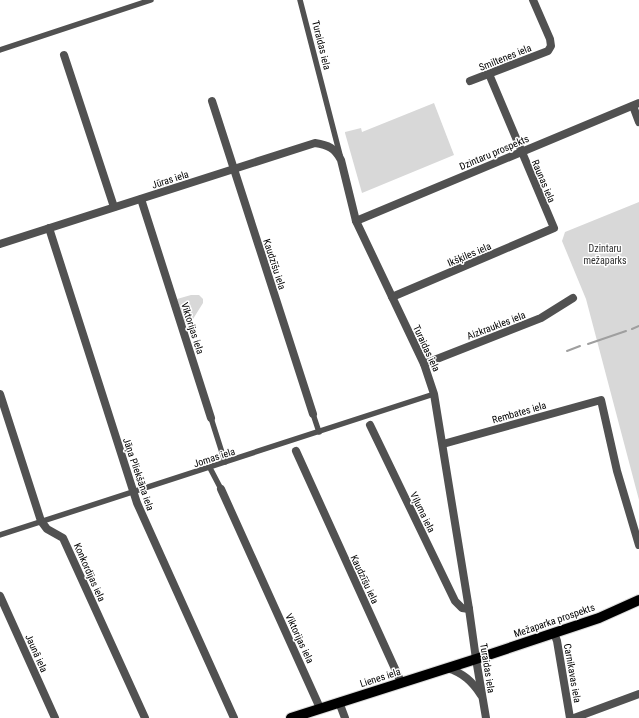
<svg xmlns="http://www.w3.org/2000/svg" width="639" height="718" font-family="'Roboto Condensed',sans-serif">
	<rect width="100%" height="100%" fill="#fff"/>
	<g fill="#d8d8d8">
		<path d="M434,103l20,52 -92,38 -17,-60v-1l16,-4 1,4z"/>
		<path d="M639,202v298l-53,-201 -24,-58 3,-9z"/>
		<path d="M191,295h8l4,4v4l-10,16 -8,4 -8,-24z"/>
	</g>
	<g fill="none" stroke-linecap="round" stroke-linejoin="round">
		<g stroke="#9f9f9f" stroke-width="2">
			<path d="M632,329l7,-3"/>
			<path d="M588,344l38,-13"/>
			<path d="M567,351l13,-5"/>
		</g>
		<defs>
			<path id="primary" d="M291,718l185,-59 123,-41 40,-18"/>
		</defs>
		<use href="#primary" stroke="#dbdbdb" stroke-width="12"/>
		<g stroke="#515151" stroke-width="5.5">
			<path d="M300,0l40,155"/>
			<path d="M0,50l151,-50"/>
			<path d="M313,414l6,18"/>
			<path d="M211,418l14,44"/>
			<path d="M210,468l11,21"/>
			<path d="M0,535l434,-141"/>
		</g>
		<g stroke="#515151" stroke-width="8">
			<path d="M64,55l50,152"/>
			<path d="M470,81l78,-30 3,-5 -1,-7 -17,-39"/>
			<path d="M212,101l101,313"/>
			<path d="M633,106l6,16"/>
			<path d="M141,199l70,219"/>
			<path d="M49,228l88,275 97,215"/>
			<path d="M392,297l162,-69 -65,-154"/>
			<path d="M424,364l117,-46 32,-20"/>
			<path d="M0,394l41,127 6,8 16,9 82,180"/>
			<path d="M370,425l85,176 7,7 7,1"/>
			<path d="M443,444l158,-44 16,71 22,74"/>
			<path d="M296,451l105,231"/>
			<path d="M221,489l99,219"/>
			<path d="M0,596l55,122"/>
			<path d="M554,633l3,8 13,77"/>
			<path d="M476,659l10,59"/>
			<path d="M447,668c16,5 25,13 34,27"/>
			<path d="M339,702l6,16"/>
			<path d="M574,718l65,-24"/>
		</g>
		<g stroke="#515151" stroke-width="8">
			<path d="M356,221l283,-118"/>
			<path d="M0,244l315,-101c13,2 20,5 26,17l15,61 68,143 10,30 35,215 7,50"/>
		</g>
		<use href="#primary" stroke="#000" stroke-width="10"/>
	</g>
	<g text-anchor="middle" stroke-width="3" stroke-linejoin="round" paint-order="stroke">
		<g font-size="10" fill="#000" stroke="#fff">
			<text transform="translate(322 45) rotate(76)" y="4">Turaidas iela</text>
			<text transform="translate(505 57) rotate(-22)" y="4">Smiltenes iela</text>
			<text transform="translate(494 152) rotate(-23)" y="4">Dzintaru prospekts</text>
			<text transform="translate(170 179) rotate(-18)" y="4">Jūras iela</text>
			<text transform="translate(544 181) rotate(67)" y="4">Raunas iela</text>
			<text transform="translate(469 254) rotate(-23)" y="4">Ikšķiles iela</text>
			<text transform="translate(275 264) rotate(72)" y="4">Kaudzīšu iela</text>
			<text transform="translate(496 325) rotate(-21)" y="4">Aizkraukles iela</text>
			<text transform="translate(193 328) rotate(72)" y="4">Viktorijas iela</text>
			<text transform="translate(427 348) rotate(65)" y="4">Turaidas iela</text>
			<text transform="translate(519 412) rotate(-16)" y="4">Rembates iela</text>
			<text transform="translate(214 457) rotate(-18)" y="4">Jomas iela</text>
			<text transform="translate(139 474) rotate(71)" y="4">Jāņa Pliekšāna iela</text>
			<text transform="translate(423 512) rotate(64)" y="4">Viļuma iela</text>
			<text transform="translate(90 572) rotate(66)" y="4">Konkordijas iela</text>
			<text transform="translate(365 579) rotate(65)" y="4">Kaudzīšu iela</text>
			<text transform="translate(554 620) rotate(-19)" y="4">Mežaparka prospekts</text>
			<text transform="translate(300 638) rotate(65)" y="4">Viktorijas iela</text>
			<text transform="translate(37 653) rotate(66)" y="4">Jaunā iela</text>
			<text transform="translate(488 668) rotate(81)" y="4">Turaidas iela</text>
			<text transform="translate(573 673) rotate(80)" y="4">Carnikavas iela</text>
			<text transform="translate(380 677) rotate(-18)" y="4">Lienes iela</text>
		</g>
		<g font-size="10" fill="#2f2f2f" stroke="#fff">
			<text x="605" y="252">Dzintaru<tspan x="605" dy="12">mežaparks</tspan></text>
		</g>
	</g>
</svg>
